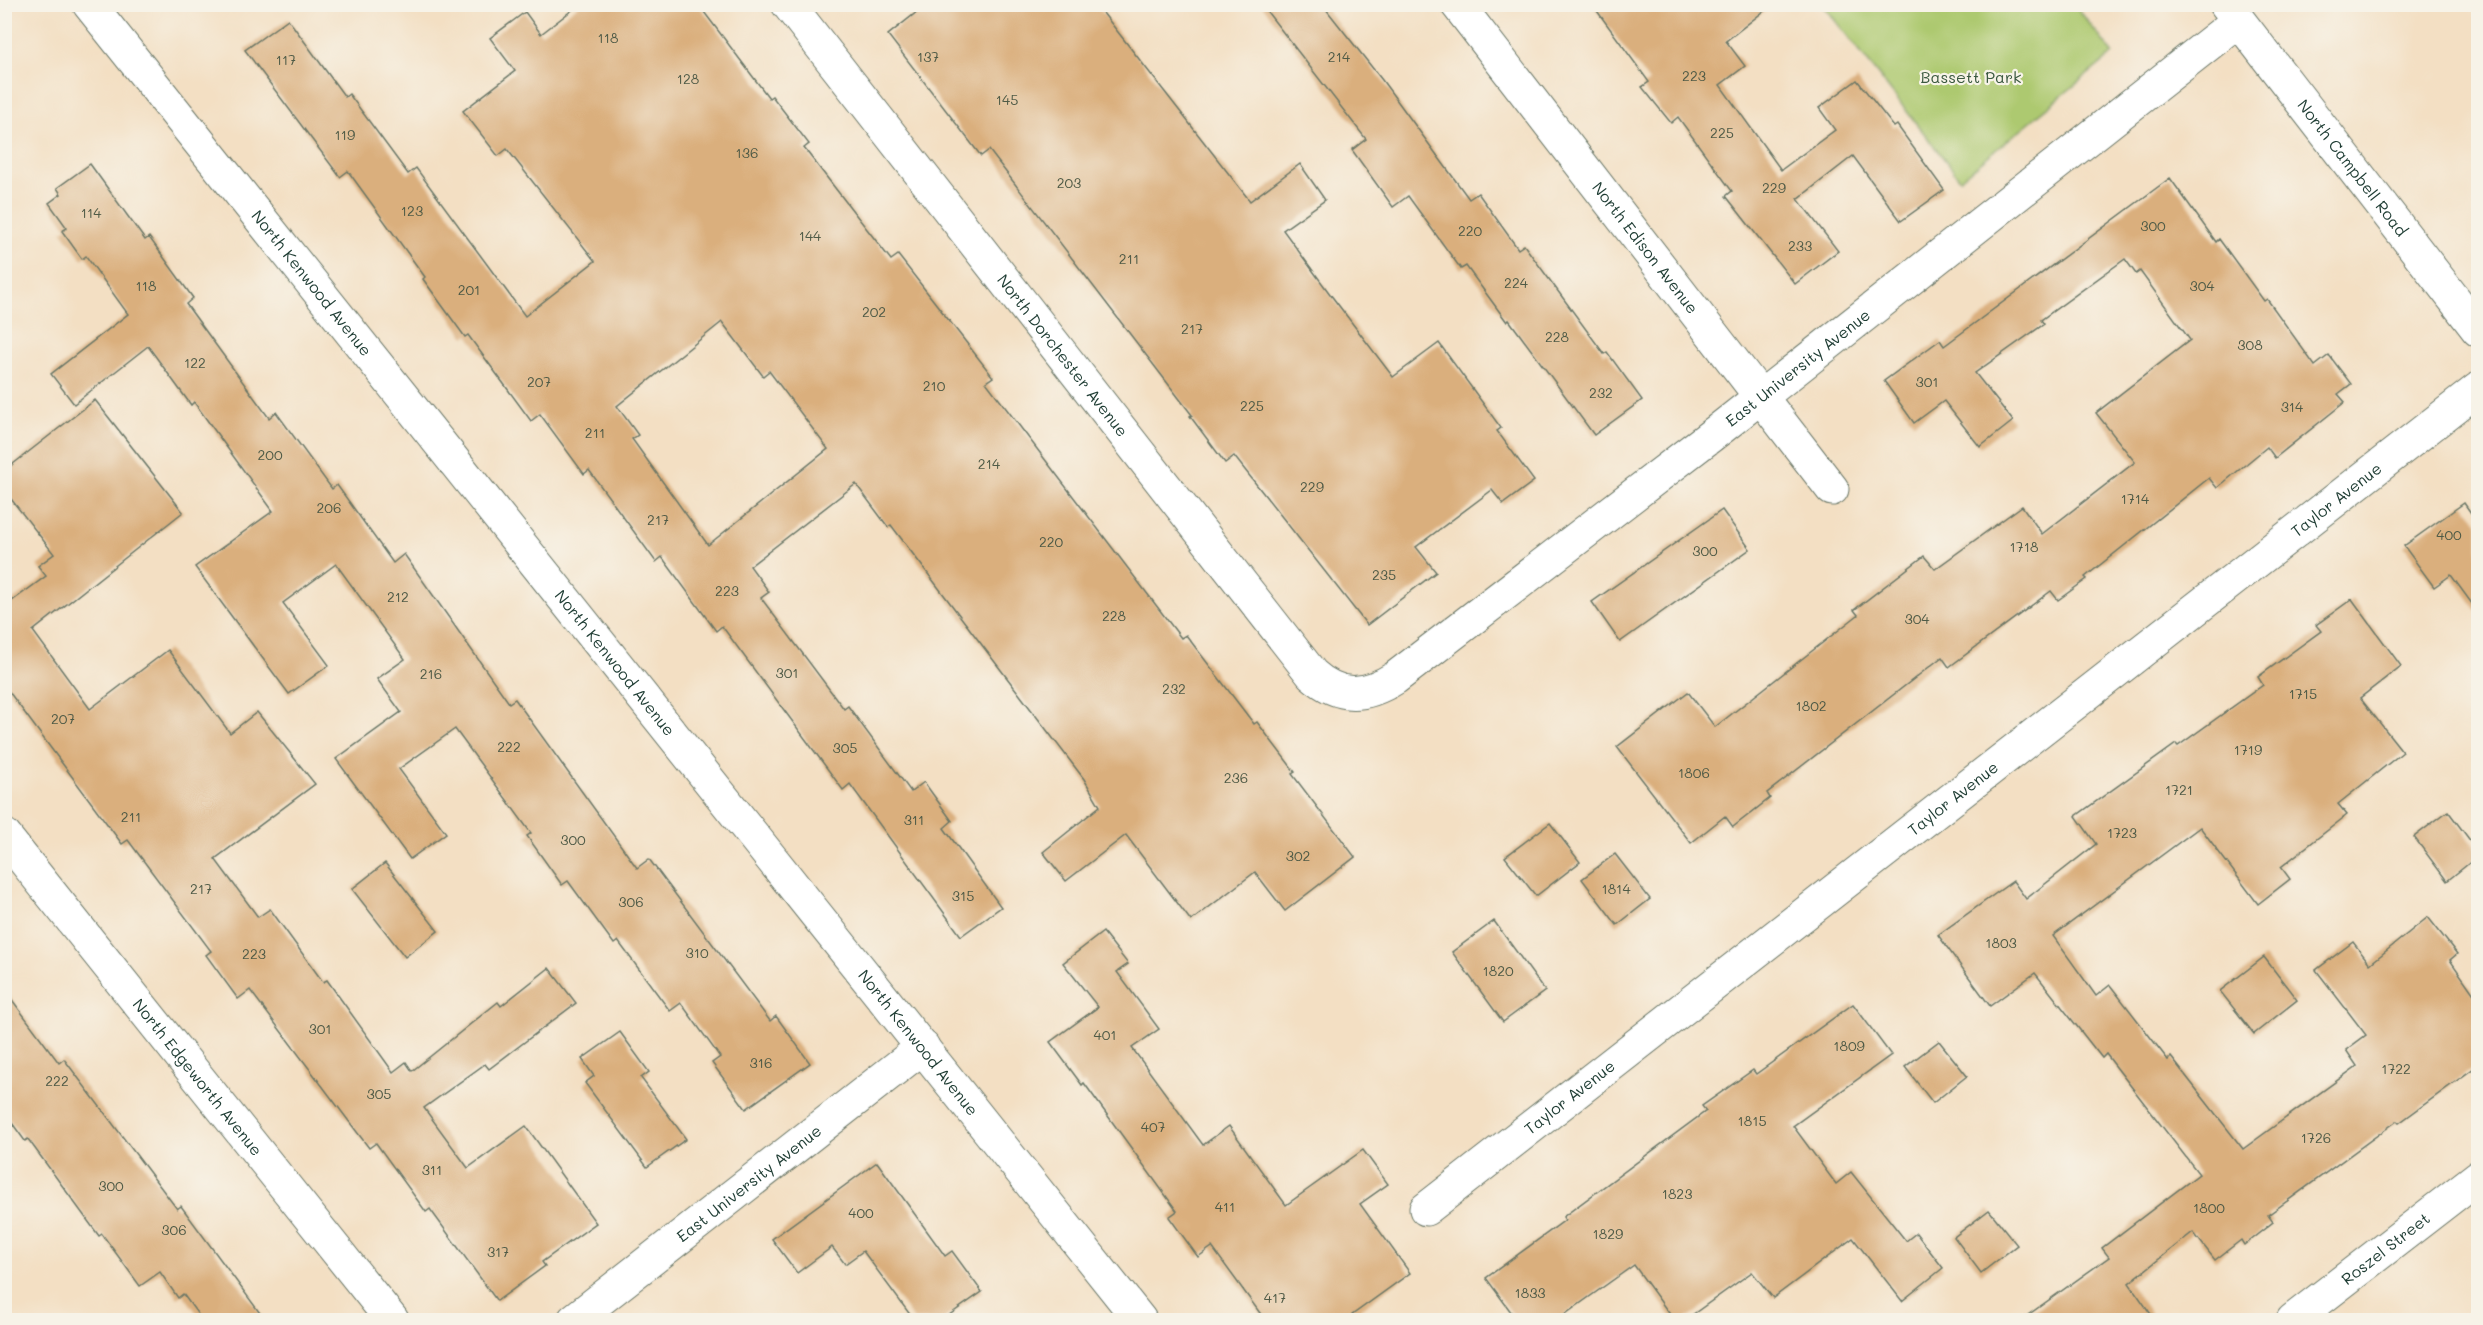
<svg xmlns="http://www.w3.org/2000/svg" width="2483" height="1325" font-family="Mali,sans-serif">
	<rect width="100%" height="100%" fill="#f7f3e8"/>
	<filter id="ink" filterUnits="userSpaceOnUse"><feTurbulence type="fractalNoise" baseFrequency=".0167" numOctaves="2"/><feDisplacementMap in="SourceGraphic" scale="12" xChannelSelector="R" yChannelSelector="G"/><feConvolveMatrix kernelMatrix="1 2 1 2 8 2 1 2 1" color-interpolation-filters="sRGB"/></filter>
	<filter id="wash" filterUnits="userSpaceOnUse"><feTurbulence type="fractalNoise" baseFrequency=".008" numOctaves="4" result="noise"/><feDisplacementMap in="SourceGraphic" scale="24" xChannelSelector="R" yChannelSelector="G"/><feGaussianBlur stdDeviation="1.35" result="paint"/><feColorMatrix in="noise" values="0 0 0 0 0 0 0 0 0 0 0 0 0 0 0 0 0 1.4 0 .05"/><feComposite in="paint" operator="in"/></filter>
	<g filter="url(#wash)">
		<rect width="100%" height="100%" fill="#f3dfc3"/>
		<path fill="#adc96f" stroke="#668352" stroke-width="1.5" d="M1823,5h252l38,49 -153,125z"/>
		<g id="blocks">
			<g fill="#daaf7d" fill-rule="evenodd">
				<path d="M580,4h118l71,94 3,-2 37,48 -5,4 87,112 7,-5 60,77 35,45 -7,5 195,256 5,-3 68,89 3,-2 38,50 -3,2 63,83 -70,54 -30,-39 -64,49 -65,-86 -60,46 -23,-29 57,-46 -16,-27 -99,-130 -94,-124 -3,2 -32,-43 -106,82 19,26 -8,6 83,111 4,-3 63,86 13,-10 28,39 -8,7 57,79 -40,29 -111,-152 -7,6 -121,-164 -6,5 -54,-74 -6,5 -67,-92 -5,4 -44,-60 -9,7 -63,-86 -3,2 -42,-58 2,-2 -77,-106 -8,6 -95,-127 43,-31 57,78 4,-3 59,80 8,-6 109,148 70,-55 -88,-112 -9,7 -35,-45 52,-40 -25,-33 35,-26 16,22zM722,322l41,54 6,-5 59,78 -120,96 -76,-106 6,-4 -21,-29z"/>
				<path d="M927,4h169l154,197 50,-37 25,36 -42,30 47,64 63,83 46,-34 62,85 -4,3 37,50 -31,23 -11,-14 -76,57 20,25 -69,53 -133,-169 -9,7 -35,-47 2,-1 -203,-265 -8,6 -93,-121z"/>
				<path d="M1261,4h61l60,76 87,119 9,-6 40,56 6,-4 80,109 3,-2 35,48 -48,35 -85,-115 -2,2 -41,-56 -5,3 -53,-73 -15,11 -41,-57 14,-11z"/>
				<path d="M1592,4h181l-47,37 19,25 -25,19 61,85 54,-40 -16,-22 38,-28 37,47 3,-2 47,65 -43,31 -48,-65 -55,43 40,52 -43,33 -69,-88 6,-5 -54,-74 -7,6 -29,-36 7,-5z"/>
				<path d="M90,164l55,76 4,-3 44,61 -7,6 83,114 7,-6 56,77 5,-4 56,78 11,-9 105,149 6,-4 122,169 12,-9 121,162 6,-5 34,47 -64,46 -34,-46 8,-6 -39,-54 -11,8 -52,-70 -4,3 -46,-63 -6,4 -35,-49 4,-3 -76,-104 -56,40 47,64 -36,26 -74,-100 65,-47 -24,-33 28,-20 -69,-95 -53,39 46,62 -40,29 -94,-127 78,-56 -79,-109 -3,3 -43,-59 -74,58 -23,-30 77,-60 -42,-58 -4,3 -20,-28 5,-3 -18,-25 12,-9 -4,-6z"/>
				<path d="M2170,178l46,64 3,-3 45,62 3,-2 48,67 14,-11 22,29 -13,10 7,8 -70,56 -8,-11 -50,41 -8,-10 -124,99 2,2 -29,21 -7,-9 -102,76 -7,-10 -175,136 3,5 -37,29 -8,-11 -34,27 -74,-96 71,-55 27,35 143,-112 -4,-5 70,-54 11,13 87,-63 20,28 93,-72 -39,-49 94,-73 -50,-69 -4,3 -11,-15 -84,61 3,4 -69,49 38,48 -33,26 -36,-46 -30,22 -30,-42 56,-41 4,6z"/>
				<path d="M95,400l88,112 -150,119 57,78 78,-59 62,83 27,-21 58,72 -100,75 43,58 12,-8 53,73 4,-2 66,92 13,-10 6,9 86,-69 3,4 48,-38 27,35 -87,66 -4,-5 -61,44 44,60 58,-42 70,97 -54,39 3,4 -48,35 -67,-92 -4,3 -50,-69 -7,5 -119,-158 -12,9 -32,-44 5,-4 -83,-111 -6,4 -118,-159v-94l8,10 34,-25 -8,-10 16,-12 -50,-64v-19z"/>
				<path d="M2464,503l14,20v89l-27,-37 -17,12 -30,-41z"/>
				<path d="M1722,510l28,39 -130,93 -28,-40z"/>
				<path d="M2352,599l49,67 -41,32 43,54 -65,52 9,11 -66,52 9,12 -32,25 -58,-77 -147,109 43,60 14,-11 58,75 3,-3 72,92 114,-83 -11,-16 20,-15 -50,-65 37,-28 17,22 58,-47 29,37 -7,6 28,40v65l-79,58 -2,-2 -129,94 5,7 -29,23 -3,-5 -26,20 -22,-28 -64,51 26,37h-134l88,-63 -7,-9 97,-74 -93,-120 -4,4 -67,-85 -45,33 -52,-71 75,-54 13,18 70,-55 -20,-28 100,-72 2,2 85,-61 -5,-8 63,-46 -5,-6z"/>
				<path d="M2448,811l30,40v5l-31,25 -33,-44z"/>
				<path d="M1550,823l30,39 -44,34 -31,-39z"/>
				<path d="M1615,854l35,45 -33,26 -35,-46z"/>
				<path d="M385,863l53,68 -33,26 -53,-68z"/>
				<path d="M1494,921l51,70 -42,31 -51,-70z"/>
				<path d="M1103,932l25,32 -11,8 42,57 -27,19 71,97 26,-19 57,79 77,-55 25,34 -28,20 50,69 -65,47h-80l-53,-73 -14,10 -29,-40 8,-6 -93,-128 -2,2 -32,-43 48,-35 -35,-44z"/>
				<path d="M2264,957l33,43 -43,34 -34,-43z"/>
				<path d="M4,989l55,74 5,-4 113,150 4,-3 84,114h-63l-19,-26 -5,4 -18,-26 -20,14 -38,-52 -3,2 -71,-97 -3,2 -21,-29z"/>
				<path d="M1853,1004l38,51 -98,71 43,58 15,-12 55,69 10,-8 27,35 -41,33 -49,-63 -80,60 -21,-26 -67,48h-11l-40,-55 -77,55h-40l-31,-42 79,-58 -2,-3 143,-106 -4,-5 51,-36 3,4z"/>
				<path d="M620,1032l29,40 -8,6 45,61 -39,28 -62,-84 9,-7 -12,-17z"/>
				<path d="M1939,1041l28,35 -34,27 -28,-36z"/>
				<path d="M877,1162l68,94 7,-5 30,41 -40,28h-28l-51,-69 -18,13 -13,-17 -35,26 -25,-34z"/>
				<path d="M1989,1210l28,35 -36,28 -27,-36z"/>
			</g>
		</g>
	</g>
	<g filter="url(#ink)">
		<use href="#blocks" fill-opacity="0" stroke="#697666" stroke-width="1.5"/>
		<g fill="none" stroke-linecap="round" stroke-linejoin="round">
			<defs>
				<g id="minor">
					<path id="s1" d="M89,4l1051,1316"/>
					<path id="s2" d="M788,4l524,670c28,25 53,23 83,4l326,-250 517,-407"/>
					<path id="s3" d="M1457,4l375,485"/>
					<path id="s4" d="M2226,4l252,326"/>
					<path id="s5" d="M4,835l388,485"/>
					<path id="s6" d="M1426,1209l1052,-820"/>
					<path id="s7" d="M574,1320l349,-273"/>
					<path id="s8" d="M2293,1320l185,-143"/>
				</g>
			</defs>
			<use href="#minor" stroke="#697666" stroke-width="35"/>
			<use href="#minor" stroke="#fff" stroke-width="33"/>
		</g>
	</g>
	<g text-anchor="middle" stroke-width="4.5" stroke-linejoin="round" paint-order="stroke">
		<g font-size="14" fill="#4e5a46">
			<text x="608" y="43">118</text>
			<text x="928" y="62">137</text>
			<text x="1339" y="62">214</text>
			<text x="286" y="65">117</text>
			<text x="1694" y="81">223</text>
			<text x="688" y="84">128</text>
			<text x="1007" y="105">145</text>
			<text x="1722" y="138">225</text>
			<text x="345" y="140">119</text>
			<text x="747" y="158">136</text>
			<text x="1069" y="188">203</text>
			<text x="1774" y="193">229</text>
			<text x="412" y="216">123</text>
			<text x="91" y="218">114</text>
			<text x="2153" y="231">300</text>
			<text x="1470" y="236">220</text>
			<text x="810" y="241">144</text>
			<text x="1800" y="251">233</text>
			<text x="1129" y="264">211</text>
			<text x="1516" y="288">224</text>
			<text x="146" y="291">118</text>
			<text x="2202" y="291">304</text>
			<text x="469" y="295">201</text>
			<text x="874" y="317">202</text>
			<text x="1192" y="334">217</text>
			<text x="1557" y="342">228</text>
			<text x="2250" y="350">308</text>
			<text x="195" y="368">122</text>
			<text x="539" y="387">207</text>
			<text x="1927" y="387">301</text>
			<text x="934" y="391">210</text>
			<text x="1601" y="398">232</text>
			<text x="1252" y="411">225</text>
			<text x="2292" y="412">314</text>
			<text x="595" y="438">211</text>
			<text x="270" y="460">200</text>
			<text x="989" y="469">214</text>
			<text x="1312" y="492">229</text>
			<text x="2135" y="504">1714</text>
			<text x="329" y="513">206</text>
			<text x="658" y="525">217</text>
			<text x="2449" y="540">400</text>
			<text x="1051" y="547">220</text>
			<text x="2024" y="552">1718</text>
			<text x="1705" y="556">300</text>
			<text x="1384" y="580">235</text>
			<text x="727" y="596">223</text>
			<text x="398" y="602">212</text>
			<text x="1114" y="621">228</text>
			<text x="1917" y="624">304</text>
			<text x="787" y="678">301</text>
			<text x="431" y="679">216</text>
			<text x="1174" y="694">232</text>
			<text x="2303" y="699">1715</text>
			<text x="1811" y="711">1802</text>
			<text x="63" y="724">207</text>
			<text x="509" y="752">222</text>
			<text x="845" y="753">305</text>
			<text x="2248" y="755">1719</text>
			<text x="1694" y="778">1806</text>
			<text x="1236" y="783">236</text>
			<text x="2179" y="795">1721</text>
			<text x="131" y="822">211</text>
			<text x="914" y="825">311</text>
			<text x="2122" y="838">1723</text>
			<text x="573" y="845">300</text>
			<text x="1298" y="861">302</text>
			<text x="201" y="894">217</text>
			<text x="1616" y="894">1814</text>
			<text x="963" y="901">315</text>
			<text x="631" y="907">306</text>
			<text x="2001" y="948">1803</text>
			<text x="697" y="958">310</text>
			<text x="254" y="959">223</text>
			<text x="1498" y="976">1820</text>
			<text x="320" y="1034">301</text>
			<text x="1105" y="1040">401</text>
			<text x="1849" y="1051">1809</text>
			<text x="761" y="1068">316</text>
			<text x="2396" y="1074">1722</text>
			<text x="57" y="1086">222</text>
			<text x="379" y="1099">305</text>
			<text x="1752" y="1126">1815</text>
			<text x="1153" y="1132">407</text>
			<text x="2316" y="1143">1726</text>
			<text x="432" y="1175">311</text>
			<text x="111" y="1191">300</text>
			<text x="1677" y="1199">1823</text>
			<text x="1225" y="1212">411</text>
			<text x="2209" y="1213">1800</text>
			<text x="861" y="1218">400</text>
			<text x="174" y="1235">306</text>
			<text x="1608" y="1239">1829</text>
			<text x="498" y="1257">317</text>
			<text x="1530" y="1298">1833</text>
			<text x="1275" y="1303">417</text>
		</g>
		<g font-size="16" fill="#3b5940" stroke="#f7f3e8">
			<text x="1971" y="83">Bassett Park</text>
		</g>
		<g font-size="16" fill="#1f3d34" stroke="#f7f3e8">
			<text dy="6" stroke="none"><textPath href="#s4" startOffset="207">North Campbell Road</textPath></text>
			<text dy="6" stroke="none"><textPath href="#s3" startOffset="308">North Edison Avenue</textPath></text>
			<text dy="6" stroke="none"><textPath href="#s1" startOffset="357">North Kenwood Avenue</textPath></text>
			<text dy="6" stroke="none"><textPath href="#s2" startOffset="446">North Dorchester Avenue</textPath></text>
			<text dy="6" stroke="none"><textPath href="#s2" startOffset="1450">East University Avenue</textPath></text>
			<text dy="6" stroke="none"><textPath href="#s6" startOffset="1154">Taylor Avenue</textPath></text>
			<text dy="6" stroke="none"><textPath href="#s1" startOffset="843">North Kenwood Avenue</textPath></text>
			<text dy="6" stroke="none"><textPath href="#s6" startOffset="668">Taylor Avenue</textPath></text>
			<text dy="6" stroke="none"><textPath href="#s1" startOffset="1329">North Kenwood Avenue</textPath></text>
			<text dy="6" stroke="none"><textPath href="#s5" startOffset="310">North Edgeworth Avenue</textPath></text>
			<text dy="6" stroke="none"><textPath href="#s6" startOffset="182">Taylor Avenue</textPath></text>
			<text dy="6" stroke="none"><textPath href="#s7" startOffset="222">East University Avenue</textPath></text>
			<text dy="6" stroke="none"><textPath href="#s8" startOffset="117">Roszel Street</textPath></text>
		</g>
	</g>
	<rect width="2483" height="1325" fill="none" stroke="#f7f3e8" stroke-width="24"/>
</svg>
